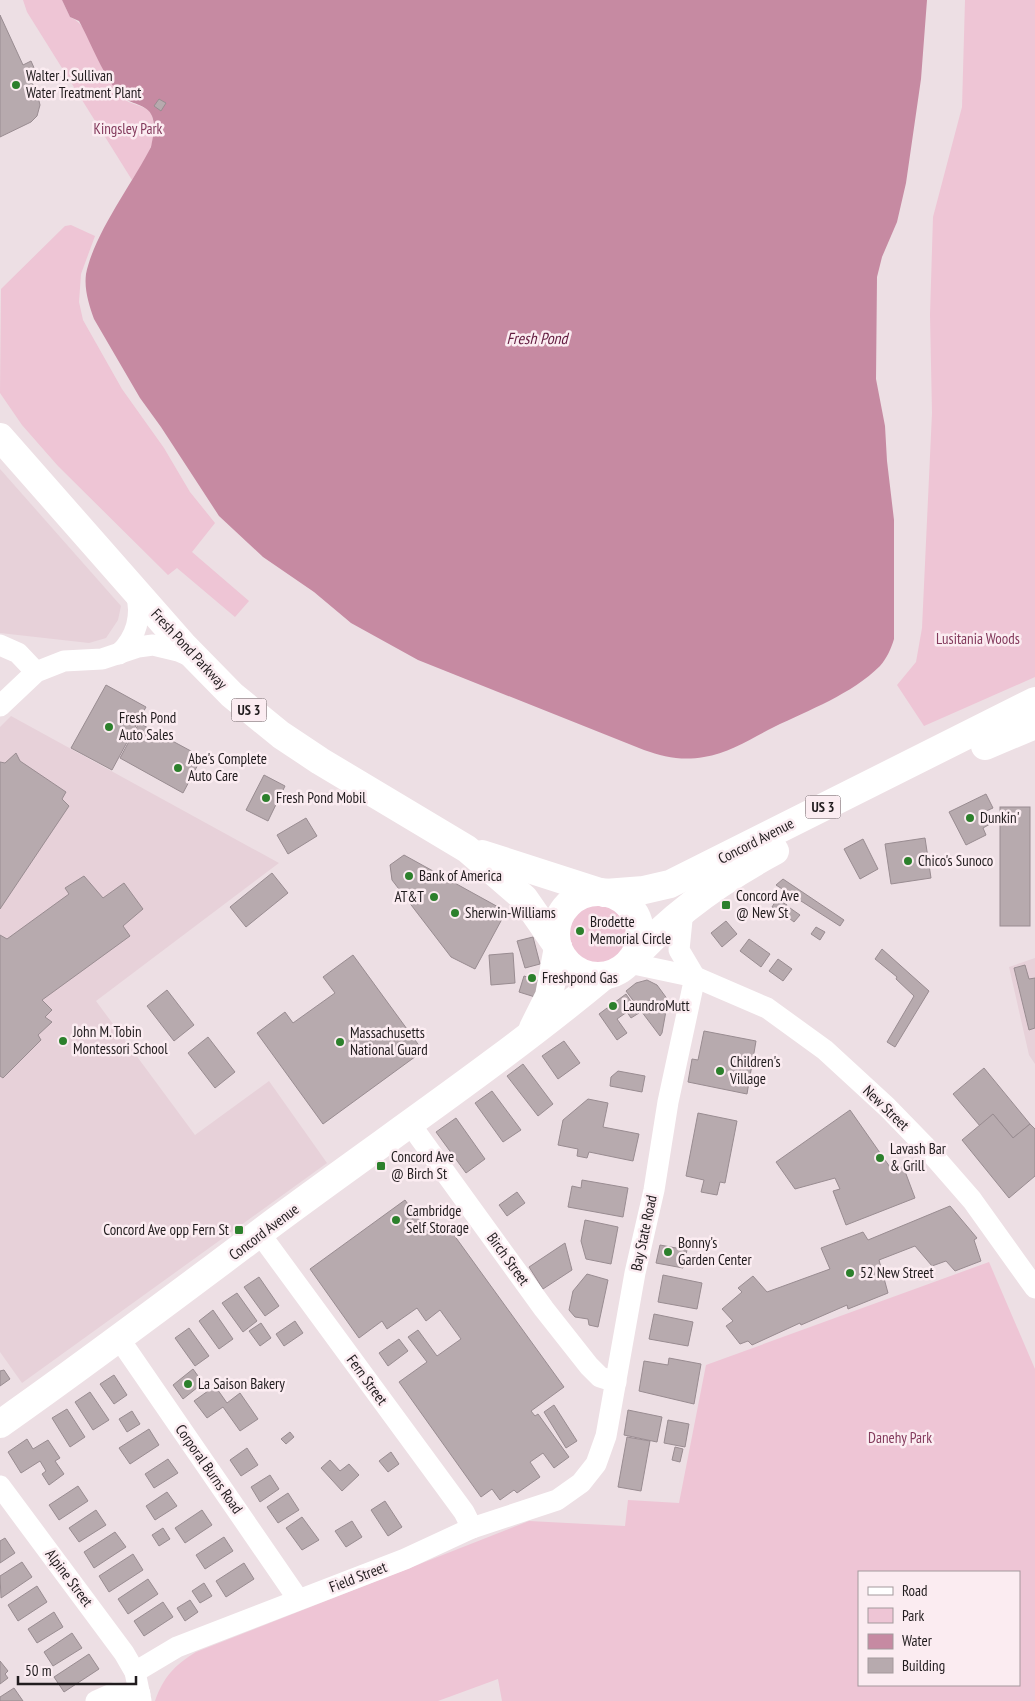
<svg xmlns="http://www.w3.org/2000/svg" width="1035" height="1701" font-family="'PT Sans Narrow',sans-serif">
	<rect width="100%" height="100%" fill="#eddfe4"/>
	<g fill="#e7d1d9">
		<path d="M0,469l121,137 -3,14 -12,18 -17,5 -89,-10z"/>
		<path d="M11,716l268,147 -183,138 99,134 74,-54 58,82 -305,220 -22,-31v-625z"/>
		<path d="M1035,958v106l-6,-9 -20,-88z"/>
	</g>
	<g fill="#eec5d5" fill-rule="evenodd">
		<path d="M23,0h39l8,17c26,11 31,62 54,82 8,7 25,6 28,17 8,24 -8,46 -20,64l-105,-168z"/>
		<path d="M965,0h70v677l-111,49 -27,-41 19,-23 6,-34 10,-215 -2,-98 3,-98 29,-110z"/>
		<path d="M71,225l24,11 -14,38 -2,28 4,18 39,69 42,59 26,44 25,31 -23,29 57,49 -14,16 -58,-49 -9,7 -110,-109 -36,-41 -22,-32 1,-104 64,-63z"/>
		<circle cx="599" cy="932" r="32"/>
		<path d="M989,1262l46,107v332h-533l-4,-22 -60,22h-283c9,-25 19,-35 41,-49l333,-131 96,5 3,-26 51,3 27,-138zM859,1572h160v113h-160z"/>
	</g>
	<path fill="#c68aa2" d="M62,0h865l-6,79 -15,104 -9,39 -15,35 -5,20 -1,102 9,47 2,35 7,59v119c-3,10 -7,19 -14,27 -28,28 -71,44 -106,61 -22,11 -45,26 -70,30 -22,4 -40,0 -60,-7l-226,-90 -67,-37 -37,-31 -51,-35 -44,-41 -58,-89 -21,-29 -46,-79c-5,-14 -10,-29 -8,-45 8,-40 46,-90 65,-127 2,-10 5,-21 1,-31 -4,-12 -23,-12 -31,-20 -18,-20 -29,-51 -42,-75l-9,-4z"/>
	<g fill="#b7aaae" stroke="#998c91">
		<path d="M0,15l23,50 8,-4 4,9 -7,3 10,24 2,8 -3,11 -6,6 -31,15z"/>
		<path d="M159,99l7,4 -5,8 -7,-5z"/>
		<path d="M106,685l40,22 -34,63 -41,-22z"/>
		<path d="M139,723l63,34 -19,36 -63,-35z"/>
		<path d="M16,753l4,8 46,31 -4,7 7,7 -69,103v-147l5,1z"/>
		<path d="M264,775l21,11 -17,35 -22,-11z"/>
		<path d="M986,794l7,14 -9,4 6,12 -7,4 3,7 -20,10 -17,-33z"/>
		<rect x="1000" y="807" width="30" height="119"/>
		<path d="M306,818l11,18 -29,18 -11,-19z"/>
		<path d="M925,838l6,40 -40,6 -6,-40z"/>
		<path d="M863,839l15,30 -18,10 -16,-30z"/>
		<path d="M404,855l96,53 2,11 -27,50 -24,-12 -59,-77 -2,-15z"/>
		<path d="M272,873l16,20 -42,34 -16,-20z"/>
		<path d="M84,876l19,22 21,-15 19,26 -20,17 7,10 -88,64 10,10 -7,7 7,5 -14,13 3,5 -38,38 -3,-2v-141l7,4 62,-45 -4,-6z"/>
		<path d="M783,879l61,41 -4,6 -64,-41z"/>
		<path d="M777,899l10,6 -5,8 -10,-6z"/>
		<path d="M790,908l10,7 -6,7 -9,-7z"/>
		<path d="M726,921l11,13 -15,13 -11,-14z"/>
		<path d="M816,927l9,5 -5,8 -9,-6z"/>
		<path d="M533,937l7,27 -15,4 -8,-27z"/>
		<path d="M749,939l21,15 -9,13 -21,-16z"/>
		<path d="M882,949l47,42 -34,56 -8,-5 27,-46 -18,-17 1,-2 -22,-18z"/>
		<path d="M513,953l2,30 -24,2 -2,-30z"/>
		<path d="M353,955l70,96 -100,73 -66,-91 28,-21 8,11 42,-30 -12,-16z"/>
		<path d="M778,959l14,10 -9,12 -14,-10z"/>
		<path d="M1025,965l4,14 6,-1v50l-6,2 -15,-62z"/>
		<path d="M524,976l16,5 -5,16 -16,-5z"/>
		<path d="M647,980l10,5 11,15 -6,33 -2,3 -34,-45 10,-8z"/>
		<path d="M167,990l27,35 -20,16 -27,-35z"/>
		<path d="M626,994l13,19 -8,5 -4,-6 -10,7 10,14 -10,7 -18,-26z"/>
		<path d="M704,1031l52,10 -9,53 -59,-12 4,-23 6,1z"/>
		<path d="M208,1037l27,35 -20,16 -27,-35z"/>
		<path d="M564,1041l16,22 -22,16 -16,-23z"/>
		<path d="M523,1064l30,40 -15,12 -31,-40z"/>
		<path d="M984,1068l46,56 -17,14 -20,-24 -13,12 -27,-32z"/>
		<path d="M618,1071l27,5 -3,16 -32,-6 1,-9z"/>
		<path d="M492,1091l29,39 -18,12 -28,-39z"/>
		<path d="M588,1099l20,4 -5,24 36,7 -6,27 -44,-9 -2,6 -10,-2 1,-7 -20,-4 5,-25z"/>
		<path d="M850,1110l42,60 11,-4 12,32 -69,27 -13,-34 7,-2 -5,-11 -40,11 -19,-27z"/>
		<path d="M698,1113l39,8 -12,62 -5,-1 -3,13 -16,-3 3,-12 -18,-4z"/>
		<path d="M993,1114l20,24 17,-14 5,5v47l-26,22 -47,-58z"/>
		<path d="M456,1118l29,41 -19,14 -30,-41z"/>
		<path d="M582,1180l46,8 -5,29 -55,-10 4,-21 9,2z"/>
		<path d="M517,1192l8,11 -18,13 -8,-11z"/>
		<path d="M405,1200l25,35 16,-11 118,163 -33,24 4,5 3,-2 31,43 -15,11 -11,-15 -13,9 10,15 -23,16 -3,-3 -14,10 -8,-11 -11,8 -82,-115 28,-20 -19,-25 10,-7 19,26 24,-17 -21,-29 -14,11 -9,-13 -30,21 -5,-8 -23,17 -49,-69z"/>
		<path d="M950,1206l27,32 -3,2 7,21 -26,10 -9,-10 -14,5 -17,-20 -36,14 9,33 -40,16 -1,-4 -46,20 -1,-2 -48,22 -4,-4 -8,3 -14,-18 7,-5 -11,-12 20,-17 -4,-4 15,-12 14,16 63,-23 -9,-21 42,-16 5,8z"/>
		<path d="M585,1220l33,7 -7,37 -25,-5 -5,-18z"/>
		<path d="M565,1243l7,27 -29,19 -14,-22z"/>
		<path d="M660,1245l27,5 -4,18 -27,-5z"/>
		<path d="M587,1274l21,6 -10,47 -9,-2 -1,-6 -13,-2 -6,-7 4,-19z"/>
		<path d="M663,1275l39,8 -5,26 -39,-7z"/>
		<path d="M259,1277l20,29 -14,10 -21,-29z"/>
		<path d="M237,1293l20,28 -14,11 -21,-29z"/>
		<path d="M213,1310l20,29 -14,10 -20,-28z"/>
		<path d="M654,1314l39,8 -5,24 -39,-7z"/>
		<path d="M295,1321l8,12 -19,13 -8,-12z"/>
		<path d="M261,1323l10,15 -11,8 -11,-15z"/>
		<path d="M189,1328l20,28 -14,10 -20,-28z"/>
		<path d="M399,1339l9,12 -20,15 -9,-13z"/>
		<path d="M669,1358l32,6 -7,40 -55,-13 5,-30 24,4z"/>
		<path d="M193,1369l10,14 -20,16 -10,-14z"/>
		<path d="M4,1370l6,9 -10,7v-15z"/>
		<path d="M114,1375l13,20 -13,9 -14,-20z"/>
		<path d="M215,1386l12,17 13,-10 18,26 -18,12 -17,-24 -16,11 -13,-17z"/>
		<path d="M90,1392l19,28 -16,10 -18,-28z"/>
		<path d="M554,1405l23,36 -11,7 -22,-36z"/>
		<path d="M67,1409l18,28 -15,10 -18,-29z"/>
		<path d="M628,1410l34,7 -5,25 -33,-7z"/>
		<path d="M132,1411l8,13 -13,8 -8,-13z"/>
		<path d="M668,1420l21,4 -4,23 -21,-4z"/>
		<path d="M149,1429l10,16 -29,19 -11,-16z"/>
		<path d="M290,1432l4,5 -8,7 -5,-5z"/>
		<path d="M627,1437l23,4 -9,50 -23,-4z"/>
		<path d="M27,1439l6,10 15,-9 12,18 -5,3 9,13 -15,11 -7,-11 4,-3 -6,-10 -19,12 -13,-21z"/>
		<path d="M675,1447l8,2 -3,13 -8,-2z"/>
		<path d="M247,1448l11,17 -17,11 -11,-16z"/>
		<path d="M391,1452l8,12 -11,8 -9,-11z"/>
		<path d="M168,1459l10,14 -24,15 -9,-14z"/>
		<path d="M330,1460l10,11 9,-7 10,11 -17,16 -21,-23z"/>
		<path d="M270,1475l9,14 -19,13 -9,-15z"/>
		<path d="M78,1486l10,15 -29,19 -10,-15z"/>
		<path d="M167,1492l10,14 -22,14 -9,-14z"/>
		<path d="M288,1493l11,17 -21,13 -11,-16z"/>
		<path d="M385,1501l17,26 -14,9 -17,-26z"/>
		<path d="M96,1510l10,15 -27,17 -10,-14z"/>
		<path d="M202,1510l10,15 -27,18 -10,-15z"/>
		<path d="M302,1517l17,23 -17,10 -16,-22z"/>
		<path d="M352,1521l10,16 -16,10 -11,-16z"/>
		<path d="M163,1528l7,11 -11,7 -7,-11z"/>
		<path d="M115,1532l11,15 -32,21 -10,-16z"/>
		<path d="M224,1537l9,14 -28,18 -9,-14z"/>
		<path d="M5,1538l10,15 -15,10v-22z"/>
		<path d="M133,1554l10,16 -34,22 -10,-16z"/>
		<path d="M22,1562l10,15 -31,21 -1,-22z"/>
		<path d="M244,1563l10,16 -28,18 -10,-16z"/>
		<path d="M148,1579l10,15 -30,20 -10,-15z"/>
		<path d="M204,1583l8,13 -12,7 -8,-12z"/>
		<path d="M37,1586l10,16 -29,19 -10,-16z"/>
		<path d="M190,1600l8,12 -13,9 -8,-13z"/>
		<path d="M163,1602l10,15 -29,19 -10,-15z"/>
		<path d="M54,1612l9,15 -26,16 -9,-14z"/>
		<path d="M72,1633l10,15 -29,18 -9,-14z"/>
		<path d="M89,1654l10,15 -35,23 -10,-15z"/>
		<path d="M0,1661l8,10 -3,3 3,4 -8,6z"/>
		<path d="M14,1688l9,13h-23v-4z"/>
	</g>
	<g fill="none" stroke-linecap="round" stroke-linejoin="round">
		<g stroke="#fff" stroke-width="21">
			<path d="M0,645l18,8 18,19"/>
			<path d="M119,654c18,-17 23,-39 17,-62"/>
			<path d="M0,706l36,-34 28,-11 38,-2 36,-12 15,-2 25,6 16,7"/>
			<path d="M683,910l-4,40 16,27"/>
			<path d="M629,963l66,14 72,31 58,42 62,57 37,38 48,55 63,88"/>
			<path d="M410,1124l134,185 45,57 11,11 16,5"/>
			<path d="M260,1234l204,278 8,16"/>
			<path d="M120,1340l178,259"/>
			<path d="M0,1486l124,167 11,19 6,29"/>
			<path d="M135,1672l42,-25 228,-88 67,-31 85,-28 24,-17 15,-19 10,-28 29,-163 19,-83 14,-88 27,-125"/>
			<path d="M96,1701l18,-8 26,1"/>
		</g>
		<g stroke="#fff" stroke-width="28">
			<path d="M533,1028l16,-32 9,-49"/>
			<path d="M0,1424c94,-66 185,-135 277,-204 109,-81 222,-157 327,-244"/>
		</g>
		<g stroke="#fff" stroke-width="28">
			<path d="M0,437l183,208 49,50 49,40 39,26 147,88 57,49 34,49"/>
			<path d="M985,746l50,-21"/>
			<path d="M482,854l118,38"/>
			<circle cx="598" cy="934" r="42"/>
			<path d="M605,893l39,-3 26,-6 365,-183"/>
			<path d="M631,961c41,-47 90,-81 144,-110"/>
		</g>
	</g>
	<g fill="#2c802c" stroke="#fbecf1" stroke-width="2">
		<circle cx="16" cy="85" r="5"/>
		<circle cx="109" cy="727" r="5"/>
		<circle cx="178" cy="768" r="5"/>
		<circle cx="266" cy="798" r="5"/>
		<circle cx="970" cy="818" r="5"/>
		<circle cx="908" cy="861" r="5"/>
		<circle cx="409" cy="876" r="5"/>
		<circle cx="434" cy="897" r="5"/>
		<rect x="721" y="900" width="10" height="10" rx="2.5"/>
		<circle cx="455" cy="913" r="5"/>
		<circle cx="580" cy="931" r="5"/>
		<circle cx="532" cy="978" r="5"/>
		<circle cx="613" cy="1006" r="5"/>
		<circle cx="63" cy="1041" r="5"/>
		<circle cx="340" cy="1042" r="5"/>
		<circle cx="720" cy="1071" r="5"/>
		<circle cx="880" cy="1158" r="5"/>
		<rect x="376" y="1161" width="10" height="10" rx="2.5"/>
		<circle cx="396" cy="1220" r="5"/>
		<rect x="234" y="1225" width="10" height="10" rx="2.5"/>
		<circle cx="668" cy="1252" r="5"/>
		<circle cx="850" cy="1273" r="5"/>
		<circle cx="188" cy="1384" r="5"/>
	</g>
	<g text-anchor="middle" stroke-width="5" stroke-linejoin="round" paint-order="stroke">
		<g fill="#fbecf1" stroke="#625a5d" stroke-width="1">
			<rect x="231.5" y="698.5" width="35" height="23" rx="4"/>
			<rect x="805.5" y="795.5" width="35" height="23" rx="4"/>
		</g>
		<g font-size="14" font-weight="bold" fill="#211c1e">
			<text x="249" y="715">US 3</text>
			<text x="823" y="812">US 3</text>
		</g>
		<g font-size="15" fill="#211c1e" stroke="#fbecf1" text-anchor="start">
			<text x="26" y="81">Walter J. Sullivan<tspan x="26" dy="17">Water Treatment Plant</tspan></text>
			<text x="119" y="723">Fresh Pond<tspan x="119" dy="17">Auto Sales</tspan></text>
			<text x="188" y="764">Abe's Complete<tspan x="188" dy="17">Auto Care</tspan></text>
			<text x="276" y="803">Fresh Pond Mobil</text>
			<text x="980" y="823">Dunkin'</text>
			<text x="918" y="866">Chico's Sunoco</text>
			<text x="419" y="881">Bank of America</text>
			<text x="736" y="901">Concord Ave<tspan x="736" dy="17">@ New St</tspan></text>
			<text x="424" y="902" text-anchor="end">AT&amp;T</text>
			<text x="465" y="918">Sherwin-Williams</text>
			<text x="590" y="927">Brodette<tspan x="590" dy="17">Memorial Circle</tspan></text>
			<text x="542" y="983">Freshpond Gas</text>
			<text x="623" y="1011">LaundroMutt</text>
			<text x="73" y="1037">John M. Tobin<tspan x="73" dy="17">Montessori School</tspan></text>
			<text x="350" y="1038">Massachusetts<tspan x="350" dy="17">National Guard</tspan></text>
			<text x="730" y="1067">Children's<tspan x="730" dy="17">Village</tspan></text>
			<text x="890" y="1154">Lavash Bar<tspan x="890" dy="17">&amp; Grill</tspan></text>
			<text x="391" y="1162">Concord Ave<tspan x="391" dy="17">@ Birch St</tspan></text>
			<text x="406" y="1216">Cambridge<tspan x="406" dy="17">Self Storage</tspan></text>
			<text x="229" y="1235" text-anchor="end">Concord Ave opp Fern St</text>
			<text x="678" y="1248">Bonny's<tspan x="678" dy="17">Garden Center</tspan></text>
			<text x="860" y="1278">52 New Street</text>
			<text x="198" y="1389">La Saison Bakery</text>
		</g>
		<g font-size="15" fill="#833a5c" stroke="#fbecf1">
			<text x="128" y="134">Kingsley Park</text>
			<text x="978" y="644">Lusitania Woods</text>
			<text x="900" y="1443">Danehy Park</text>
		</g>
		<g font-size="15" fill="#211c1e" stroke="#fbecf1">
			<text transform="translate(189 649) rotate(47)" y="5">Fresh Pond Parkway</text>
			<text transform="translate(756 841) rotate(-27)" y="5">Concord Avenue</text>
			<text transform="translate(886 1108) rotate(44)" y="5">New Street</text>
			<text transform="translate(264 1232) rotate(-37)" y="5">Concord Avenue</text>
			<text transform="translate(644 1233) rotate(-78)" y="5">Bay State Road</text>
			<text transform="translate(508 1259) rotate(54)" y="5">Birch Street</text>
			<text transform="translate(367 1380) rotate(54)" y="5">Fern Street</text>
			<text transform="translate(209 1469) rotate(55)" y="5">Corporal Burns Road</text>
			<text transform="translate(358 1577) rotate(-21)" y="5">Field Street</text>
			<text transform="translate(69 1578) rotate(53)" y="5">Alpine Street</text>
		</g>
		<g font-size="16" font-style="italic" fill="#631c40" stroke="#fbecf1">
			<text x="537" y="344">Fresh Pond</text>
		</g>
	</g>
	<rect x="858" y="1571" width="162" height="115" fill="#fbecf1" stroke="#a4999d"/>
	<rect x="868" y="1587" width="25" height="8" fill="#ffffff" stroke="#a4999d"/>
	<text x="902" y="1596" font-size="15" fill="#211c1e">Road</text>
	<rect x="868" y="1608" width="25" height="15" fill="#eec5d5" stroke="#a4999d"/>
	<text x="902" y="1621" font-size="15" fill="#211c1e">Park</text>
	<rect x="868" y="1634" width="25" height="15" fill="#c68aa2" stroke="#a4999d"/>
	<text x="902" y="1646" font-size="15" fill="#211c1e">Water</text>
	<rect x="868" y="1658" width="25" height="15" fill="#b7aaae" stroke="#a4999d"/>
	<text x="902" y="1671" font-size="15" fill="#211c1e">Building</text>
	<path d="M18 1676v8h118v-8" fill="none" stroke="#211c1e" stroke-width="2.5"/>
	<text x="25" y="1676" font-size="15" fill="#211c1e" stroke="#fbecf1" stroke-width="4" paint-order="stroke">50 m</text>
</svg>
